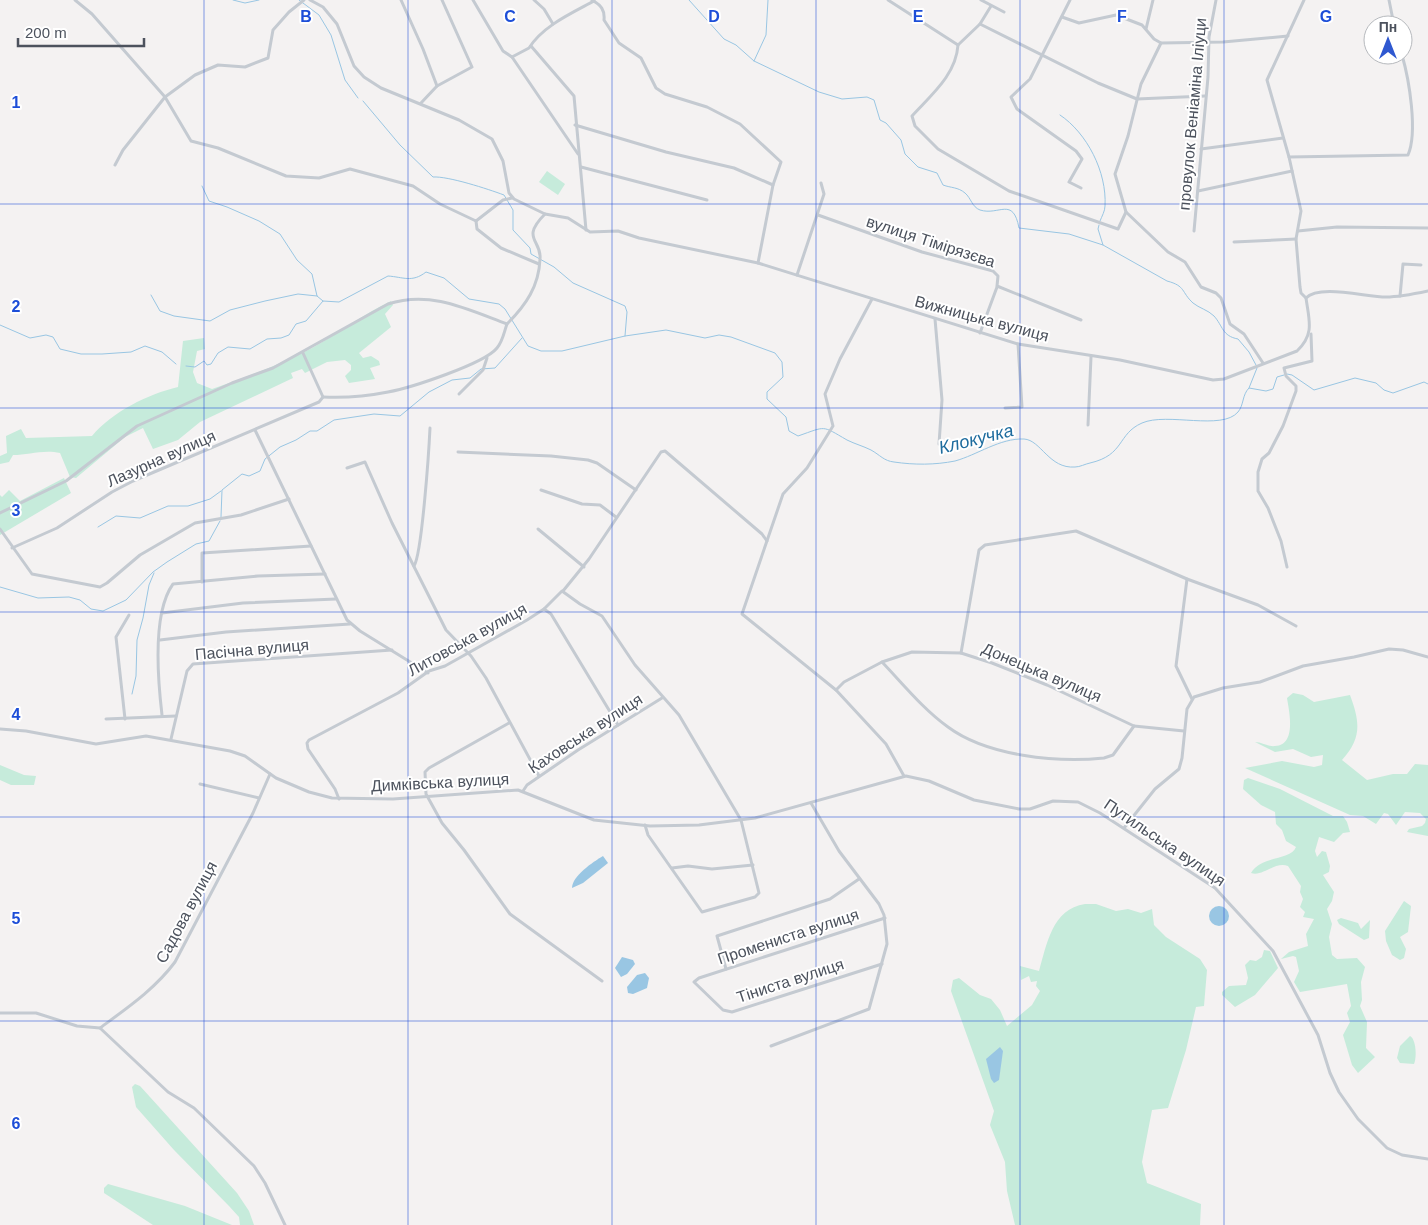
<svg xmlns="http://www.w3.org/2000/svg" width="1428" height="1225" font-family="Arial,sans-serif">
	<rect width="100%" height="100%" fill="#f4f2f2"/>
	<g fill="#c6ebdb">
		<path d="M547,171l18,13 -7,11 -19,-13z"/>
		<path d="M391,301l2,4 -8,9 6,13 -32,26 4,5 8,-2 8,5 1,4 -10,3 5,11 -26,4 -4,-7 6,-6v-5l-6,-5 -18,2 -22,11 -3,-4 -11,4 2,5 -93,44 -22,18 -25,9 -10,-21 -18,9 -49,41 -6,-1 -10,-24c-16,-4 -32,2 -47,2l-4,7 -9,2v-8l7,-3 -1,-17 15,-7 5,9 66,-2c20,-24 56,-42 86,-49l5,-46 21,-3 1,11 -8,2 -4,21 4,11 15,6c34,-12 68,-24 100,-41 27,-15 51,-34 79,-47z"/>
		<path d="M64,478l7,15 -71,42v-40l2,2 7,-7 11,11z"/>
		<path d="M1293,693l10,2 11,7 36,-7c10,27 12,43 -8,65l25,20 26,-6h14l8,-10 13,1v71l-21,-4 2,-3 13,-3 3,-3 1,-4 -6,-6 -15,-1 -9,13 -8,-11 -4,-1 -8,11 -13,-8 -13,-1 -105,-47 37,-7 32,6 8,-2 1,-10 -12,2 -18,-8 -18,3 -20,-10c7,0 13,5 20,4 22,-1 14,-35 12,-48z"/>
		<path d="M0,765l24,10 12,1 -2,9h-23l-11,-5z"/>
		<path d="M1248,778l32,11 53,27h10l4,6 3,10 -7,1 -9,9 -15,-5 -4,14 2,6 5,-6 4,1 4,14 -1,6 -6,3 11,17 -2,9 -5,8 5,15 -3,13 3,18 5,4 20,-1 8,9 -4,15 1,18 -2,6 7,16 -1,26 9,9 -17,16 -6,-8 -9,-30 7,-13 -3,-9 4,-7 -4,-22 -47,8 -6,-10 5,-11 -3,-14 -3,-1 -12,3 8,-7 19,-6 -2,-12 8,-15 -11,-2 2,-5 -5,-5 3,-8 -3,-7 1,-6 -13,-20c-13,-5 -25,11 -37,7 10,-18 40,-12 45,-26l-10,-6 -4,-11 -6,-6 -1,-12 -14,-7 -18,-16 1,-9z"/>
		<path d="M1404,901l7,5 -3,26 -8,5 6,12 -2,9 -4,2 -8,-5 -6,-14 -1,-10z"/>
		<path d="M1085,904h11l20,7 12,-2 13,4 11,-4 2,16 12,12 34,22 7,11 -3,36 -8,1 -10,43 -18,58 -16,2 -10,52 5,21 54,21 -1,21h-185l-8,-34 -2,-29 -15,-37 4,-14 -43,-120 2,-11 6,-2 21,17 11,4 9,11 7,16 25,-21 8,-14 -4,-5 1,-5 -6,1 -2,-6 -8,4 -1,-14 19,5c8,-27 13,-62 46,-67z"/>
		<path d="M1341,918l17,5 3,6 9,-9 -1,18 -5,2 -25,-16 -2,-4z"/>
		<path d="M1264,950l6,1 8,17 -23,27 -20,12 -13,-12v-3l7,-6 17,-1 2,-7 -3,-13 5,-5 6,1 6,-4z"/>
		<path d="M1410,1036c6,3 7,21 4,28l-14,-1 -3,-5 3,-12z"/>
		<path d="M135,1084l5,2 97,107 12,18 5,14h-14l-1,-8 -10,-11 -55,-56 -38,-43 -4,-20z"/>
		<path d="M108,1184l77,22 47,19h-79l-49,-32v-5z"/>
	</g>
	<g fill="#99c6e3">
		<path d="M603,856l5,7 -25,20 -11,5c0,-12 21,-26 31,-32z"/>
		<circle cx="1219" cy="916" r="10"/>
		<path d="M622,957l11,3 2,4 -8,10 -6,3 -6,-9z"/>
		<path d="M645,973l4,5 -2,10 -14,6 -5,-1 -1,-6 10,-12z"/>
		<path d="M1000,1047l3,4 -4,29 -5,3 -3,-4 -5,-20z"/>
	</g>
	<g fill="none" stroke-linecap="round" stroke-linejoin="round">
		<g stroke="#99c6e3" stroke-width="1">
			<path d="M233,0l12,3 14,-3"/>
			<path d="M299,0l20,15 12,20 14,45 13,18"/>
			<path d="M689,0l35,39 12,6 18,16 65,31 23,7 25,-2 7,3 6,20 6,3 15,17 4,14 13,13 19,6 6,12c8,3 15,2 22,8 6,5 7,14 15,17 19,6 33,-14 39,18l50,6 34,11 64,36c19,5 14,11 26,22 6,5 15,7 21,13 9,10 8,20 24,23l11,13 7,13"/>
			<path d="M754,61l12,-26 2,-35"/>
			<path d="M363,101l37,44 33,32c15,-1 55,12 71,18l9,15v20l17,18 1,6 23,13 19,16 52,23 2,6 -2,24"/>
			<path d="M1060,115c27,18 47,57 45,91 0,5 -3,10 -5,15"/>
			<path d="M202,186l7,15 18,6 32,14 21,13 17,26 15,14 5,22 6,5"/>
			<path d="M1099,225l-1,4 5,16"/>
			<path d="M151,295l9,16 14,5 36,5 20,-11 35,-9 33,-7 19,2"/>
			<path d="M0,325l30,13 16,-3 7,2 7,12 21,5h21l29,-2 14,-6 17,6 14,12"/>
			<path d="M186,366l9,1 9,-6 3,4 4,-1 7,-11 10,-6 22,2 17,-10 14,-1 8,-3 7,-11 10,-3 17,-20 16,1 49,-26c15,1 24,7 38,-4l18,6 25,21 30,5 6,5 23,37 13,5h21l63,-15 41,-6 39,8 14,-3 12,2 44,16 7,9 1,15 -16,15v7l19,18 3,14 9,5c29,-10 23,-11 49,4 8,4 16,6 24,10 9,5 13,11 23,12 20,3 41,3 61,-1 22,-6 45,-23 69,-22 17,1 25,30 51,28 5,0 10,-3 15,-4 35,-8 27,-29 52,-40 25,-11 80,8 96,-11 6,-7 4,-17 11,-24l17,3 7,-2 4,-12 7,-2"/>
			<path d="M1287,374l5,1 22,15 41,-12 21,5 8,7 9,3 31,-11 4,2"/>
			<path d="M1249,388l8,-20"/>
			<path d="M221,517l1,-27 20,-16 7,2 11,-5 5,-12 15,-12 16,-7 14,-9h7l17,-11 40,-6 26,2 29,-24 23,-12 18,-2 11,-9 14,-1 27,-30"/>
			<path d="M98,527l18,-11 24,2 28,-12h20l22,-7 11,-8"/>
			<path d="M0,587l38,11 31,-1 11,3 11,9 12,2 23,-11 27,-28 14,-10 29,-18 13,-3 11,-20"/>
			<path d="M132,694l4,-18 1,-36 6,-22 6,-33 5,-12"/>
		</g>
		<g stroke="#c4cad1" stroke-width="3">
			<path d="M75,0l17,14 73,83 26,44 27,7 68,28 33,2 31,-9 63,17 27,18 36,17 27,-21 9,-2"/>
			<path d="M310,0l13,7 14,17 17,42 10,11 17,11 78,32 33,19 11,22 6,32 5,6 31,15 23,4 22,14 28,-1 21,7 119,25 260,81 102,16 93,20 11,-1 73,-28c18,-17 12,-31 9,-53 13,-14 60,-1 80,-1 14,0 28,-3 42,-6"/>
			<path d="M401,0l22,49 14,37 -16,17"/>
			<path d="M473,0l30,51 9,6 66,97"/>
			<path d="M534,0l10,9 9,15"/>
			<path d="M592,0c9,5 13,10 12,20l15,23 22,15 15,30 9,6 42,13 33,17 41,38 -8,23 -15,78"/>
			<path d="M888,0l70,45 22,-21 118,59 39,16 68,-3"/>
			<path d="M981,0l23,12"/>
			<path d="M1070,0l-40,79 -19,18 6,12 59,42 6,8 -13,23 12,6"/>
			<path d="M1304,0l-37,80 22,77 12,54 -5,28 4,48 1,6 5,5"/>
			<path d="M1389,0l5,25"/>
			<path d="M1062,17l17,6 37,-8 26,10 12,14 7,4 62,-1 65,-6"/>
			<path d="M980,24l11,-18"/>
			<path d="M1146,29l7,-29"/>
			<path d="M1161,43l-20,41 -13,52 -13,38 11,38 42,40 17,10 16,25 15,6 5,5 9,26 14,10 19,29"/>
			<path d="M958,45c-2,30 -27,50 -46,71l3,10 23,23 71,42 109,38 8,-17"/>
			<path d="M531,46l43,50 12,134"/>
			<path d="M512,57l17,-9c14,-22 41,-34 65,-47"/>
			<path d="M437,86l35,-19 -30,-67"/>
			<path d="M575,125l91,27 68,16 39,17"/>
			<path d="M1201,149l82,-11"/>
			<path d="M1289,157l119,-2c10,-23 1,-76 -6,-100"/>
			<path d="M115,165l8,-15 42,-53 30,-22 23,-10 27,2 23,-9 5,-28 16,-18 15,-12"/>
			<path d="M581,167l126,33"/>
			<path d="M1198,191l94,-20"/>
			<path d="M818,215l104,37 71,19 5,5 -1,10 84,34"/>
			<path d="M476,221l1,8 24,19 38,16"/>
			<path d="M1194,231l14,-154 1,-40 7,-37"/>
			<path d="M1298,231l39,-4 91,1"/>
			<path d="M1234,242l62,-3"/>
			<path d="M797,275l27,-81 -3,-11"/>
			<path d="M1400,296l3,-32 18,1"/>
			<path d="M872,299l-32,60 -15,35 8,32 -26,42 -24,26 -41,120 94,76 50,54 18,32"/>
			<path d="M935,319l7,81 -3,44"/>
			<path d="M980,333l17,-46"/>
			<path d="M459,394l24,-24 4,-12"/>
			<path d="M323,397c20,1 45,-1 65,-5 22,-4 96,-28 109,-44 6,-7 7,-16 10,-24"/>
			<path d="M1005,408l17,-1 -4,-63"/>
			<path d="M1088,425l3,-68"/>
			<path d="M255,430l92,190 13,11 68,42"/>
			<path d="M458,452l93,4 37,4 9,3 39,27"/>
			<path d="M347,468l18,-6 27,61 54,107 25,26 15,22 53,98"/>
			<path d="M541,490l41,14 18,1 16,12"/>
			<path d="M0,513l66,-32 71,-55 95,-43 41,-15 115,-64c42,-14 79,5 119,20 19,-19 32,-38 33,-65 2,-19 -20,-20 5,-45"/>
			<path d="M0,529l32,45 68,13 7,-4 33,-28 55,-32 46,-8 48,-16"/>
			<path d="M538,529l46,38"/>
			<path d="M12,548l45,-20 55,-36 21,-11 186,-79 4,-5 -20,-44"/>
			<path d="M414,566c8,-12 15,-117 16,-138"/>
			<path d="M1287,567l-6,-26 -13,-33 -10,-17v-19l4,-13 7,-6 14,-27 13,-35v-5l-10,-10 -2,-8 28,-7 -1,-27"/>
			<path d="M1187,579l-11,87 16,33"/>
			<path d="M202,582v-29l109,-7"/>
			<path d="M563,591l26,-32 72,-107 4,-1 97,83 5,7"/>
			<path d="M544,609l7,5 67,111"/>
			<path d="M162,613l81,-10 93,-4"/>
			<path d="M160,640l66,-8 124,-8"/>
			<path d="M961,653l18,-103 6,-5 91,-14 111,48 71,26 38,21"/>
			<path d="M882,662c21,22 41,47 66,65 39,29 109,36 156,31l9,-3 21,-29"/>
			<path d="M836,690l8,-8 38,-20 30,-10 49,1 31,10 55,22 87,41 50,5"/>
			<path d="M162,715c-4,-34 -10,-102 11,-131l85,-8 67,-2"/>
			<path d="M106,719l70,-3"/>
			<path d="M125,719l-9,-82 13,-22"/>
			<path d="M509,723l-80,45 -4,4 1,22 16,29 22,27 46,64 92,67"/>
			<path d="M0,729l26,2 70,13 50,-8 84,15 15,5 31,22 33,14 23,6 61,1 125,-9 76,30 56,6 49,-1 56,-7 151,-42 23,5 45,19 45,9h11l23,-8 25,1 22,11 115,75 58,63 45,84 12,38 9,19 19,27 29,29 15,7 26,4"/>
			<path d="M171,739l16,-68 6,-7 199,-14"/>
			<path d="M200,784l59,14"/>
			<path d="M523,791l4,-6 51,-35 84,-52"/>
			<path d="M339,799l-4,-10 -27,-40 -1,-6 2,-3 89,-47 31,-22 16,-5 82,-46 17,-11 18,-18 18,13 22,12 33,49 44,50 62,105 18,73 -4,4 -53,15 -54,-77 -3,-10"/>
			<path d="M1124,828l31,-39 24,-20 3,-11 5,-49 7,-12 29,-9 37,-6 43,-16 51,-9 35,-8 14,1 25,7"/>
			<path d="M672,868l16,-2 24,3 41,-4"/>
			<path d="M882,964l-150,48 -9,-2 -29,-28 5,-4 186,-60"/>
			<path d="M726,969l-9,-33 113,-37 29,-20"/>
			<path d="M0,1013h36l41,13 23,2c27,-20 55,-39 75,-66l78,-149 17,-39"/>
			<path d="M100,1028l68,64 26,16 60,58 11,17 20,42"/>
			<path d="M771,1046l98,-37 18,-65 -3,-29 -5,-11 -40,-53 -28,-48"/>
		</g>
	</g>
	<path fill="none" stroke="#1d4ed8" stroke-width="1" stroke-opacity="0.55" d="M204,0v1225M408,0v1225M612,0v1225M816,0v1225M1020,0v1225M1224,0v1225M0,204h1428M0,408h1428M0,612h1428M0,817h1428M0,1021h1428"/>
	<g text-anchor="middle" stroke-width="4" stroke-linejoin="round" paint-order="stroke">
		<g font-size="16" fill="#4c525d" stroke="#fff">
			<text transform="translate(1192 114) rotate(-85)" y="6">провулок Веніаміна Іліуци</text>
			<text transform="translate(931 241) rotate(18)" y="6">вулиця Тімірязєва</text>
			<text transform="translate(982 318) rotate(15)" y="6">Вижницька вулиця</text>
			<text transform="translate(161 458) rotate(-24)" y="6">Лазурна вулиця</text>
			<text transform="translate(467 639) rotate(-29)" y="6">Литовська вулиця</text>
			<text transform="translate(252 649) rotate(-5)" y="6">Пасічна вулиця</text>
			<text transform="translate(1042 672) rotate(23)" y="6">Донецька вулиця</text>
			<text transform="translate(585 733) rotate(-33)" y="6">Каховська вулиця</text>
			<text transform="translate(440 782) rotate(-3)" y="6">Димківська вулиця</text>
			<text transform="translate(1165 842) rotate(34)" y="6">Путильська вулиця</text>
			<text transform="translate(186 912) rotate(-62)" y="6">Садова вулиця</text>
			<text transform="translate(788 936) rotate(-18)" y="6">Промениста вулиця</text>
			<text transform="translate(790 980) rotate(-18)" y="6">Тіниста вулиця</text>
		</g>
		<g font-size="18" font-style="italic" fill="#1e6c9e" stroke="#fff">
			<text transform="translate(976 439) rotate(-14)" y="6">Клокучка</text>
		</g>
	</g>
	<g font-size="16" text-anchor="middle" font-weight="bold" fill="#1d4ed8" stroke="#fff" stroke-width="4" stroke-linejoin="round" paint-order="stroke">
		<text x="306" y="22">B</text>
		<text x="510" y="22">C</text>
		<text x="714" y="22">D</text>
		<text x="918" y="22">E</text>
		<text x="1122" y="22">F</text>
		<text x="1326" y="22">G</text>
		<text x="16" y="108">1</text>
		<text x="16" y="312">2</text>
		<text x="16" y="516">3</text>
		<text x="16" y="720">4</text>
		<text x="16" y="924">5</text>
		<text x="16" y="1129">6</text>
	</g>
	<g transform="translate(1388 40)"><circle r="24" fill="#ffffff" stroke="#b7babe"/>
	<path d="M0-4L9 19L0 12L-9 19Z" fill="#2f58d0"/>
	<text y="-8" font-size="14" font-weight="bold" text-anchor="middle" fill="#4c525d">Пн</text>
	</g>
	<path d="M18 38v8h126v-8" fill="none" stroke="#4c525d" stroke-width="2.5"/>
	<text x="25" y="38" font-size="15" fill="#4c525d" stroke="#ffffff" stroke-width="4" paint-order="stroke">200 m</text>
</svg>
